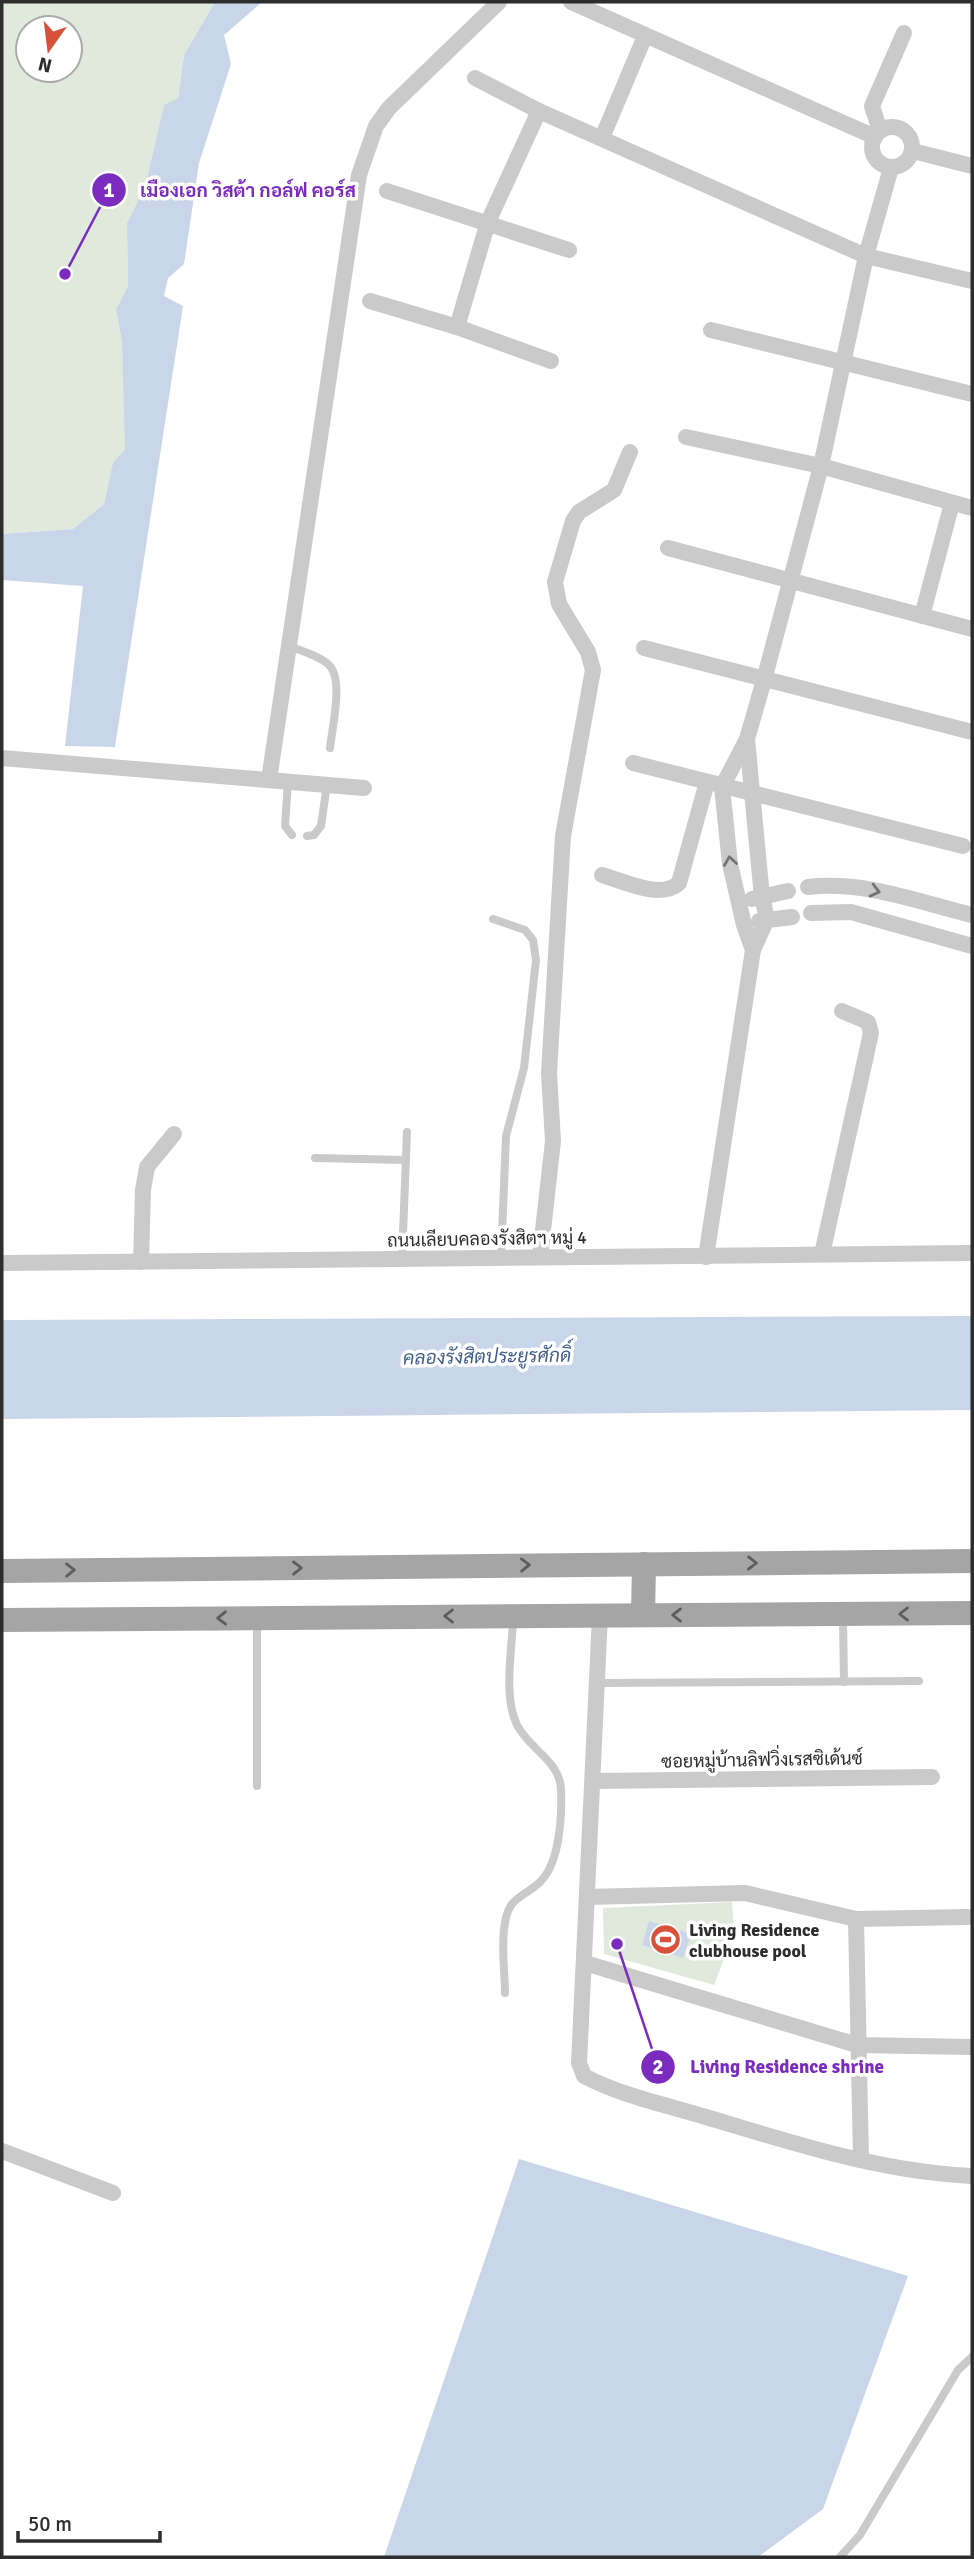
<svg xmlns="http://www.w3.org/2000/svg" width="974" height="2559" font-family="Signika,Sarabun,sans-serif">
	<rect width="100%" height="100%" fill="#fff"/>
	<g fill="#e0eadc" fill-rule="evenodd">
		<path d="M2,2h213l-31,53 -6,43 -14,8 -19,81 -18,36 1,63 -12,23 6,33 4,108 -13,12 -9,42 -31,25 -71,5zM28,28h42v42h-42z"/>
		<path d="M732,1902l2,30 -20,53 -110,-31 -1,-46z"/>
	</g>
	<g fill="#c9d5e8">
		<path d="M215,2h47l-38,33 7,29 -32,99 -15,101 -16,14 -4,18 19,10 -68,441 -50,-1 18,-160 -81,-6v-46l71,-5 31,-25 9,-42 12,-12 -3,-108 -6,-33 12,-23 -1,-63 18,-36 19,-82 14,-7 6,-43z"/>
		<path d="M972,1316v94l-970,9v-99z"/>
		<path d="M649,1921l42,13 -8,24 -41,-13z"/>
		<path d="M519,2159l389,117 -85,233 -65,48h-374z"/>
	</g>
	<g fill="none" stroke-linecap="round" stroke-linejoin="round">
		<g stroke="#cacaca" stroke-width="8">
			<path d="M289,646c12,5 31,10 40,19 15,15 3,63 1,83"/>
			<path d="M288,781l-3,45 7,9"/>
			<path d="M307,836l7,-1 7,-9 6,-42"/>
			<path d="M493,919l32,11 8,10 3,20 -12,108 -18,68 -5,122"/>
			<path d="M315,1158l91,2"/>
			<path d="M402,1259l5,-127"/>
			<path d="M843,1618l1,64"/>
			<path d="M598,1683l321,-2"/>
			<path d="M257,1786v-166"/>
			<path d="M505,1993c0,-22 -7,-71 7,-89 7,-9 21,-14 29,-23 19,-20 21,-65 20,-92 -1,-28 -32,-40 -44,-64 -14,-29 -5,-73 -4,-105"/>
			<path d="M840,2557l20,-22 98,-165 14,-13"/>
		</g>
		<g stroke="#cacaca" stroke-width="16">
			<path d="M571,2l304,135"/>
			<path d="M475,78l64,33 327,145 106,25"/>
			<circle cx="892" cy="147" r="20"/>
			<path d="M880,131l-8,-25 32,-73"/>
			<path d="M602,138l43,-102"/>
			<path d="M913,151l59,15"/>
			<path d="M387,191l182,59"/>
			<path d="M370,301l87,26 94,34"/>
			<path d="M457,327l31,-105 51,-111"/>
			<path d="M711,330l261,64"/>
			<path d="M686,437l135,29 151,42"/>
			<path d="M668,548l304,81"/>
			<path d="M922,616l30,-113"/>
			<path d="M644,648l328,84"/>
			<path d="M2,758l362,30"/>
			<path d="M633,763l330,83"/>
			<path d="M269,780l90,-605 17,-49 13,-18 110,-106"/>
			<path d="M602,875c21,6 59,25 77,8l28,-101"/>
			<path d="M808,887c55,-7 111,15 164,28"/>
			<path d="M752,899l36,-8"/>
			<path d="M811,913l40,-1 121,34"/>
			<path d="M759,921l33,-4"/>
			<path d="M753,950l-9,-25 -14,-61 -8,-77 25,-48 17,-59 57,-214 45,-210 25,-88"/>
			<path d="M822,1254l49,-221 -3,-11 -26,-11"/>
			<path d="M540,1257l13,-116 -4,-68 14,-237 30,-166 -5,-18 -29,-48 -4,-22 18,-61 6,-9 35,-22 16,-38"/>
			<path d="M706,1257l47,-307 14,-31 -5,-22 -15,-158"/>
			<path d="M141,1262l2,-72 4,-23 27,-33"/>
			<path d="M2,1263l970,-10"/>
			<path d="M600,1615l-21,448 5,13c38,20 82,29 122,41 87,26 175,55 266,59"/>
			<path d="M593,1781l339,-4"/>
			<path d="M587,1897l158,-4 111,26 112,-2"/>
			<path d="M856,1919l5,241"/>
			<path d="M585,1963l272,82 115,2"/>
			<path d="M2,2151l111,42"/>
		</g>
		<g stroke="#a5a5a5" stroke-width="24">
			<path d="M2,1571l970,-10"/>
			<path d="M643,1615l1,-51"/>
			<path d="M2,1620l970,-7"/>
		</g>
	</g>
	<defs><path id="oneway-chevron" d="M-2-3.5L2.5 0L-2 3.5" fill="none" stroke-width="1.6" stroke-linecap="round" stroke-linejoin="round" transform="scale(1.75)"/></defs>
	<g stroke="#747474">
		<use href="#oneway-chevron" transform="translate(730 861) rotate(-99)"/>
		<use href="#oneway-chevron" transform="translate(875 891) rotate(14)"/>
	</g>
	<g stroke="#5d5d5d">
		<use href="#oneway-chevron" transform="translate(752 1563)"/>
		<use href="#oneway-chevron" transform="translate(525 1565) rotate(-1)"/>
		<use href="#oneway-chevron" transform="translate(297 1568) rotate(-1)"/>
		<use href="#oneway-chevron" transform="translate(70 1570) rotate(-1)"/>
		<use href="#oneway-chevron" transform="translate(904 1614) rotate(180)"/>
		<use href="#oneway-chevron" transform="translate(677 1615) rotate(180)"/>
		<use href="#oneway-chevron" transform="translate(449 1616) rotate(180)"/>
		<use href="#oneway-chevron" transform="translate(222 1618) rotate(179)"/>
	</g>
	<defs>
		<symbol id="stadium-disc" viewBox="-11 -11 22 22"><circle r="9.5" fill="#d8513b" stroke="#fff"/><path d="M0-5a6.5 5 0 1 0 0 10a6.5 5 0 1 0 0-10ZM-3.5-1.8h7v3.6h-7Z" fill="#fff"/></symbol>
	</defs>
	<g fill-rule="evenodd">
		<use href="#stadium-disc" x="648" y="1922" width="35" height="35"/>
	</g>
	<g text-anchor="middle" stroke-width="7" stroke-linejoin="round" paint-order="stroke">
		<g font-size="18" fill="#2d2d2d" stroke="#fff">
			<text transform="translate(487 1239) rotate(-1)" y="6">ถนนเลียบคลองรังสิตฯ หมู่ 4</text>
			<text transform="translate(762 1760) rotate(-1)" y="6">ซอยหมู่บ้านลิฟวิ่งเรสซิเด้นซ์</text>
		</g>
		<g font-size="18" font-weight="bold" fill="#2d2d2d" stroke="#fff" text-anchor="start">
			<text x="689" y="1936">Living Residence<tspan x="689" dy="21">clubhouse pool</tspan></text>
		</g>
		<g font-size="19" font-style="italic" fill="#415e89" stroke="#fff">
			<text transform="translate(487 1356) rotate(-1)" y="7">คลองรังสิตประยูรศักดิ์</text>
		</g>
	</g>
	<path fill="none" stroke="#7b2cbf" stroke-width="2.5" d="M65 274L109 190M617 1944L658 2067"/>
	<g fill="#7b2cbf" stroke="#fff" stroke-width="2.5">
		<circle cx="65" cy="274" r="7"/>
		<circle cx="617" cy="1944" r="7"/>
		<circle cx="109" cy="190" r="18"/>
		<circle cx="658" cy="2067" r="18"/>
	</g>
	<g font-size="21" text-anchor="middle" font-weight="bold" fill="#fff">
		<text x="109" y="197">1</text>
		<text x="658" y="2074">2</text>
	</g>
	<g font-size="19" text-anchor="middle" font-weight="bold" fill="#7b2cbf" stroke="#fff" stroke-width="7" stroke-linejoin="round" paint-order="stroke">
		<text x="248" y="197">เมืองเอก วิสต้า กอล์ฟ คอร์ส</text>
		<text x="787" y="2073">Living Residence shrine</text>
	</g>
	<rect width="974" height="2559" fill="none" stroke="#2d2d2d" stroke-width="7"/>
	<g transform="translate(49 49) rotate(194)"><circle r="33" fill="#ffffff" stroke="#ababab" stroke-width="2"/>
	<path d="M0-5L12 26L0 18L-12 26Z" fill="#d8513b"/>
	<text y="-10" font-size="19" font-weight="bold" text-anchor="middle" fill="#2d2d2d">N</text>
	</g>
	<path d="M18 2531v10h142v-10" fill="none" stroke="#2d2d2d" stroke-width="3.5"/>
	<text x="28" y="2531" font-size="21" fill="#2d2d2d" stroke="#ffffff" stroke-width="5" paint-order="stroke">50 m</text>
</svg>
